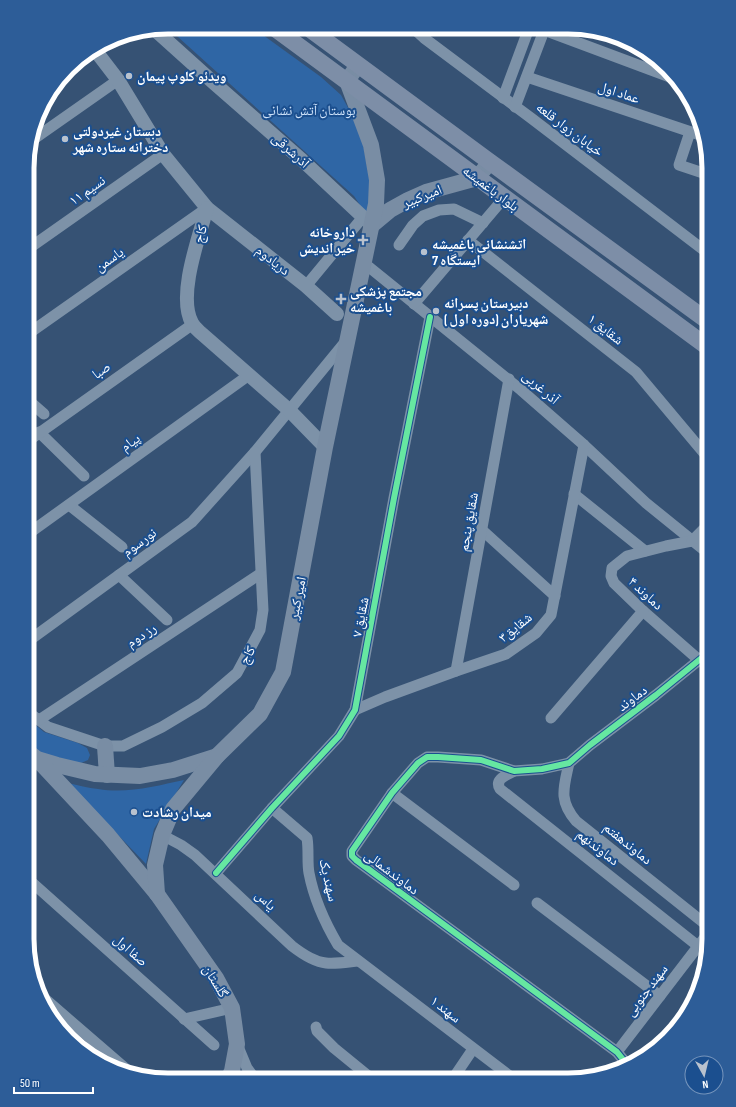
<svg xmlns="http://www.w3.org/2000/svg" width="736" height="1107" font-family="'Sofia Sans Condensed','Noto Naskh Arabic',sans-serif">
	<rect width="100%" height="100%" fill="#365274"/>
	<g fill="#2f66a5">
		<path d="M167,27h85l69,50 20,18 20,36 11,65 -6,18 -12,-18z"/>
		<path d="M27,718l17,14 34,11 9,5 3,7 -2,5 -7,3 -25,-2 -29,-16z"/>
		<path d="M184,780l-30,49 -8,35 -78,-81c10,2 20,5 30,6 29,5 58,-3 86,-9z"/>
	</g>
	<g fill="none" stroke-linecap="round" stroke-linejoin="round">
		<g stroke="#7d92a8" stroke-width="11">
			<path d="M413,28l11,10 107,80 178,136"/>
			<path d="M544,30l126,47"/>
			<path d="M527,77l176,59"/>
			<path d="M503,98l26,-70"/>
			<path d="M515,107l30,-79"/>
			<path d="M690,132l-11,33 30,10"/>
			<path d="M31,141l87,-61"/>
			<path d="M468,240l168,132 73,87"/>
			<path d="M399,245l14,-20 10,-9 16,-6 15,-1 29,14"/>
			<path d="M28,249l135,-95"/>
			<path d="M364,263l157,127 63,55 62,58 63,51"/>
			<path d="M306,286l57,-69"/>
			<path d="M414,304l90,-106"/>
			<path d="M28,334l179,-126"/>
			<path d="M28,400l16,14"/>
			<path d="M39,432l45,44"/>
			<path d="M28,441l165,-117"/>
			<path d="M574,494l71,57"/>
			<path d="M69,505l53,42"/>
			<path d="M482,530l73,66"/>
			<path d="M28,534l221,-159"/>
			<path d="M692,541l-26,5 -39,10 -15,12 -1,8 3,7 29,28 56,49"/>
			<path d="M692,541l17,-17"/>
			<path d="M119,575l48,45"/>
			<path d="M27,642l165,-120 63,-70 91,-111"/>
			<path d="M456,671l53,-292"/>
			<path d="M355,710l30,-13 71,-26 50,-17 30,-21 15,-18 33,-170"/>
			<path d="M27,711l21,16 57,19h18l39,-19 40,-24 35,-30 23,-43 3,-20 -8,-158"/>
			<path d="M551,718l92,-107"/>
			<path d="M39,720l221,-146"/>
			<path d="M569,763c-5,24 -11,37 7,58l133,106"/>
			<path d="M514,771c-7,4 -20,8 -14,18l198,157"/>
			<path d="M392,793l122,92"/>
			<path d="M272,808l35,30c2,12 0,24 2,35 5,26 16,50 29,72l177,135"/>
			<path d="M162,835l19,10 14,10 97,91c9,7 23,16 34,17 10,1 22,-1 32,-2"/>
			<path d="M216,873l56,-65 67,-72 16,-26 39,-212 36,-181"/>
			<path d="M27,878l187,167"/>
			<path d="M537,903l123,93"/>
			<path d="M37,992l89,77"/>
			<path d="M184,1019l48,-11"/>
			<path d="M316,1027l1,4 17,17 38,31"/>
			<path d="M237,1044l10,24 8,11"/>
			<path d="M617,1052l92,-120"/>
			<path d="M625,1067v-5l-8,-10 -261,-192 -4,-4v-5l40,-58 26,-30 9,-6h11l43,3 33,11 28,-2 27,-6 21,-18 66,-50 53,-43"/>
			<path d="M452,1080l21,-31"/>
		</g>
		<g stroke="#7d92a8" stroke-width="14">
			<path d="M154,29l60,54 88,77 61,57 9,8"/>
			<path d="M95,50l23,30 45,74 44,54 99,78 31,28"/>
			<path d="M207,208c-8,29 -30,88 -15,115 2,4 6,7 9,10l88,77 36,37"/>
		</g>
		<g stroke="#798da4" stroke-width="16">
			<path d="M372,225l18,-15 18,-10 18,-8 51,-14 13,-16"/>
			<path d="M105,746l2,29"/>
			<path d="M27,751l10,8 20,6 38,9 45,2 33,-6 44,-14"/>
			<path d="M37,759l71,76 49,59 59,84 16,30 5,36 -5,27 -4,8"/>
			<path d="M157,894l-2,-29 7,-30 11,-26 44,-53 43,-42 23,-42 42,-225 51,-243 1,-24 -6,-35 -24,-64 11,-16"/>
		</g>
		<g stroke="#7d8ea7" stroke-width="17">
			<path d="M273,27l436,321"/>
			<path d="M307,27l183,135 219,160"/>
		</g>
		<defs>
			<g id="cycleway">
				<path d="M216,873l56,-65 67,-72 16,-26 39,-212 36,-181"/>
				<path d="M625,1067v-5l-8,-10 -261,-192 -4,-4v-5l40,-58 26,-30 9,-6h11l43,3 33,11 28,-2 27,-6 21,-18 66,-50 53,-43"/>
			</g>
		</defs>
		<use href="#cycleway" stroke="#1b4f8f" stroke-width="8"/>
		<use href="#cycleway" stroke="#66e7a1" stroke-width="6"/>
	</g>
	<g fill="#b9c2ce" stroke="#1b4f8f" stroke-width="1.5">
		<circle cx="129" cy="76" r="4"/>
		<circle cx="65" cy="139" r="4"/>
		<path d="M361 234h4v4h4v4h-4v4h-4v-4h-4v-4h4z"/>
		<circle cx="424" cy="252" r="4"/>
		<path d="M339 293h4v4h4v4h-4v4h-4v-4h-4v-4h4z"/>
		<circle cx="436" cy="311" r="4"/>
		<circle cx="134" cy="812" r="4"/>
	</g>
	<g text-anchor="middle" stroke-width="4" stroke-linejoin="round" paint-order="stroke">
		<g font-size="14" font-weight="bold" fill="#fff" stroke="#1b4f8f" text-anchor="start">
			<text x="137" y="81">ویدئو کلوپ پیمان</text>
			<text x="73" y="136">دبستان غیردولتی<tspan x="73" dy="16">دخترانه ستاره شهر</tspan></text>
			<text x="355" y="237" text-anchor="end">داروخانه<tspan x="355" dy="16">خیر اندیش</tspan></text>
			<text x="432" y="249">اتشنشانی باغمیشه<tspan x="432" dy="16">ایستگاه 7</tspan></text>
			<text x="350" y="296">مجتمع پزشکی<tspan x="350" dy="16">باغمیشه</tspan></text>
			<text x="444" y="308">دبیرستان پسرانه<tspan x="444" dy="16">شهریاران (دوره اول )</tspan></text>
			<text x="142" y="817">میدان رشادت</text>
		</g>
		<g font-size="14" fill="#fff" stroke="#1b4f8f">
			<text transform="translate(619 92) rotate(18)" y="5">عماد اول</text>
			<text transform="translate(570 129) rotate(37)" y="5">خیابان زوار قلعه</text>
			<text transform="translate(291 150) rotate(42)" y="5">آذرشرقی</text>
			<text transform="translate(491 188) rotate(37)" y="5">بلوار باغمیشه</text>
			<text transform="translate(87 190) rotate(-35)" y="5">نسیم ۱۱</text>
			<text transform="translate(422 196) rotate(-22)" y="5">امیرکبیر</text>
			<text transform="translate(200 234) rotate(-75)" y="5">کاج</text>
			<text transform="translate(109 259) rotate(-35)" y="5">یاسمن</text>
			<text transform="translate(273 260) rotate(38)" y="5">دریادوم</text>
			<text transform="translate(606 329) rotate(38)" y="5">شقایق ۱</text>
			<text transform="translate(101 370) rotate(-35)" y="5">صبا</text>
			<text transform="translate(541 387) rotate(41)" y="5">آذر غربی</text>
			<text transform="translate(130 442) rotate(-36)" y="5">پیام</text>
			<text transform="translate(468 522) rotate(-80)" y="5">شقایق پنجم</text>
			<text transform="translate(139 542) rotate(-36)" y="5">نورسوم</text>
			<text transform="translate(646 593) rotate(43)" y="5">دماوند ۴</text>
			<text transform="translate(297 598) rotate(-79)" y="5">امیر کبیر</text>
			<text transform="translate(360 617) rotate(-79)" y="5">شقایق ۷</text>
			<text transform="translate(515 627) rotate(-39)" y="5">شقایق۳</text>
			<text transform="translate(141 635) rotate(-33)" y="5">رز دوم</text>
			<text transform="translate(247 655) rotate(-61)" y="5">کاج</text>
			<text transform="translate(632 698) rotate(-37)" y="5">دماوند</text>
			<text transform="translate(628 843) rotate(39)" y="5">دماوندهفتم</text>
			<text transform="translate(598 847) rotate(38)" y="5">دماوندنهم</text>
			<text transform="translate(392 872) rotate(37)" y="5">دماوندشمالی</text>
			<text transform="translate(329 880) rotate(77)" y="5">سهند یک</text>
			<text transform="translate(266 900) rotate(44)" y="5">یاس</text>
			<text transform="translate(131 950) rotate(42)" y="5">صفا اول</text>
			<text transform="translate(216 981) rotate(59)" y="5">گلستان</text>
			<text transform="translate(646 990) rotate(-53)" y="5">سهند جنوبی</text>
			<text transform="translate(446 1009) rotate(38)" y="5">سهند ۱</text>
		</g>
		<g font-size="14" fill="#cfe3fa" stroke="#1b4f8f">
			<text x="309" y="115">بوستان آتش نشانی</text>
		</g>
	</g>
	<path d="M0 0H736V1107H0ZM168 34H568A134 134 0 0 1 702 168V939A134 134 0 0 1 568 1073H168A134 134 0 0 1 34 939V168A134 134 0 0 1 168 34Z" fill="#2d5d98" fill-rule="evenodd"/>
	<path fill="none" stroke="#fff" stroke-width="5" d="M168 34H568A134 134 0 0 1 702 168V939A134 134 0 0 1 568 1073H168A134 134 0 0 1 34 939V168A134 134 0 0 1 168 34Z"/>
	<g transform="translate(704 1075) rotate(172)"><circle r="19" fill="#1b4f8f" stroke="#7695bc"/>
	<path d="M0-3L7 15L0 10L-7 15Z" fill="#b9c2ce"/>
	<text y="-6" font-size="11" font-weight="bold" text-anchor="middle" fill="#ffffff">N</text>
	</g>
	<path d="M14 1087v6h79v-6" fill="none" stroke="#ffffff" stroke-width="2"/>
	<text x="20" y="1087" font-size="12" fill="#ffffff" stroke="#1b4f8f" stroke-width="3" paint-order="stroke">50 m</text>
</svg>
